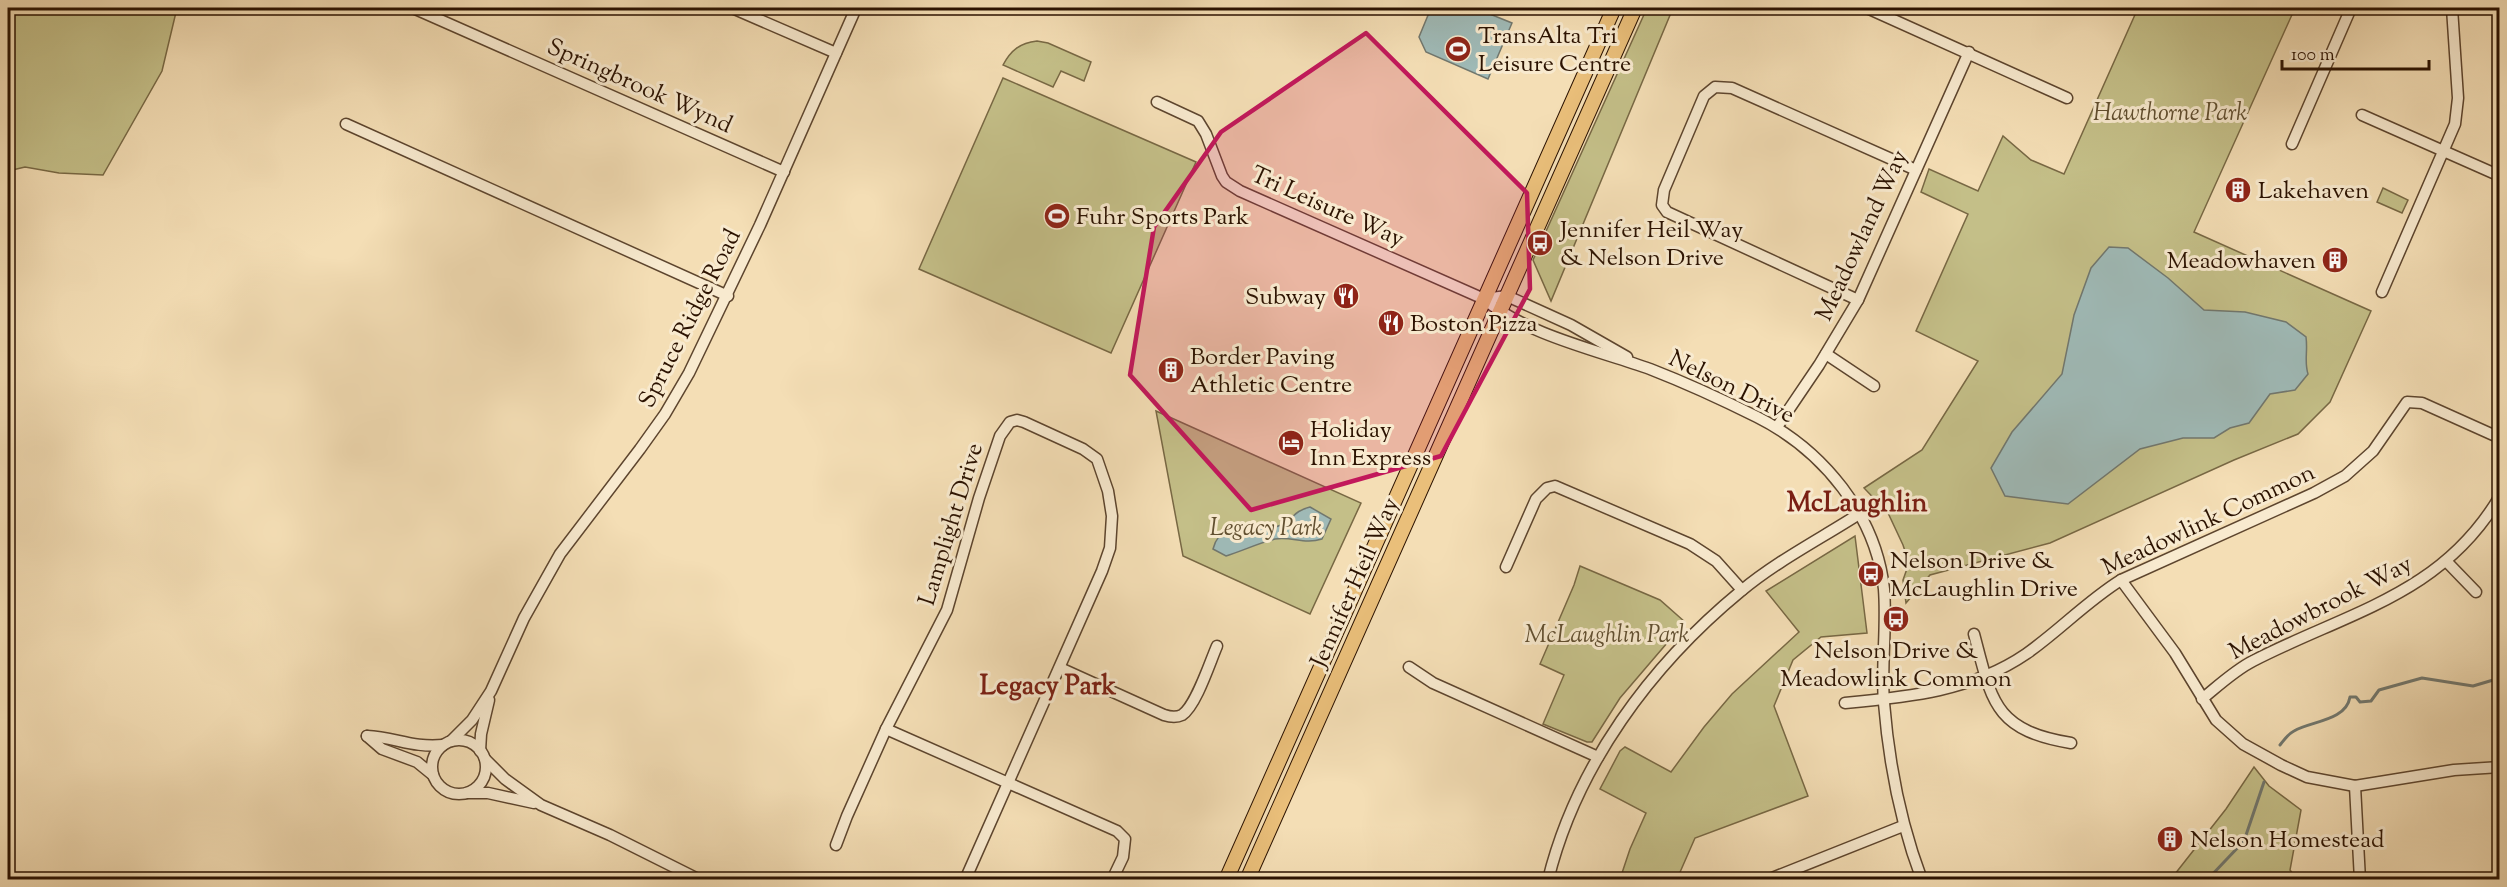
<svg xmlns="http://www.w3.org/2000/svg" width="2507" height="887" font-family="'Sorts Mill Goudy',serif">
	<rect width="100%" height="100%" fill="#f4deb5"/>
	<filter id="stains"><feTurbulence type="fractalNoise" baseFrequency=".00333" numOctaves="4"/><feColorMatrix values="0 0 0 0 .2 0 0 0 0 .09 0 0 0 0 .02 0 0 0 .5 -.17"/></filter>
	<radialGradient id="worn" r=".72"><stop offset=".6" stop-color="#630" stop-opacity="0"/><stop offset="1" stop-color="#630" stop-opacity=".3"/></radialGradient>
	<g fill="#c4bf88" stroke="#786844" stroke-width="1.5">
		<path d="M8,8h169l-15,63 -59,104 -44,-2 -34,-6 -17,4z"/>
		<path d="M1647,8h26l-122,293 -18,-41z"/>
		<path d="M2138,8h157l-101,224 177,79 -41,91 -32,32 -64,26 -184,83 -120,32 -24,28 -3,-23 6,-17 -6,-18 -15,-32 -24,-25 58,-38 56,-89 -62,-30 52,-117 -47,-22 8,-23 49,22 25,-55 28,24 33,14z"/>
		<path d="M1037,41l11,2 43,19 -7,19 -23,-10 -8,16 -50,-22c8,-15 17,-22 34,-24z"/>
		<path d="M1003,78l193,84 -85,191 -192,-84z"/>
		<path d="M2383,188l25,12 -6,13 -25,-11z"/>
		<path d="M1156,411l205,92 -51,111 -127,-58z"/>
		<path d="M1855,536l12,97 -46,4 -28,23 -19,46 34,90 -113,42 -18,41h-57l10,-30 16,-36 -46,-24 20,-38 5,-4 46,25 33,-45 28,-33 67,-62 -33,-41z"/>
		<path d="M1580,566l80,34 25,22 -65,76 -28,44h-5l-44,-18 21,-49 -24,-11 34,-79z"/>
		<path d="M2254,767l15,19 32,24 -11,60 7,9h-126l55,-70z"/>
	</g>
	<g fill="#9fbab7" stroke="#71776e" stroke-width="1.5">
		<path d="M1431,8h44l37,15 -24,56 -62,-27 -7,-15z"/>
		<path d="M2109,247l19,1 40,30 36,32 41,2 41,10 20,15c2,15 -2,24 2,37l-13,16 -25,4 -21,29 -19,5 -16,10h-31l-43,11 -72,55 -63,-8 -14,-28 21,-36 50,-58 12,-59 17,-47z"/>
		<path d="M1310,507l21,12 -9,20c-18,6 -30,-3 -47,0 -16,4 -33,12 -49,17l-13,-7c9,-36 49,-13 70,-25 13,-7 9,-12 27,-17z"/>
	</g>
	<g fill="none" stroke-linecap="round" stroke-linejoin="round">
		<g stroke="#71776e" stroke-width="3">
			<path d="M2280,745c4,-5 8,-11 14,-14 17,-10 52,-10 56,-34h6l4,5 11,-1 8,-11 43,-12 51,8 27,-8"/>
			<path d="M2207,880l37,-39 20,-59"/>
		</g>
		<defs>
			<g id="minor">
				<path d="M413,8l371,164"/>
				<path d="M732,8l104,45"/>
				<path d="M1867,8l200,90"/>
				<path d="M1157,102l41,19 8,13 16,42 4,6 14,9 244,108c43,36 113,51 166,70 36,14 73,31 107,48 66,33 119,98 127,172 3,38 -3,76 0,114 5,61 16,119 38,177"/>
				<path d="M2362,115l138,61"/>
				<path d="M346,124l382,172"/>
				<path d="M2292,144l59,-136"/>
				<path d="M2382,292l73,-168 3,-26 -6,-90"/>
				<path d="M1484,299l23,-3 64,29 56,32"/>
				<path d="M1858,300l-191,-88 -5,-7 2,-15 40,-94 11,-9 17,1 184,82"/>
				<path d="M1826,354l48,32"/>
				<path d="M1777,427l42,-62 39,-65 111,-248"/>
				<path d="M2447,562l29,30"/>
				<path d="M1506,567l30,-68 11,-11 8,-2 135,58 26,17 26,29"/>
				<path d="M2121,580l54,73 41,67 27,24 38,21 26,12 48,9 99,-16 46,-3"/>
				<path d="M1974,634c18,67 19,96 97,109"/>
				<path d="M1409,667l24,16 165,74"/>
				<path d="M1060,668l104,47c6,2 12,3 18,0 14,-9 28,-53 35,-69"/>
				<path d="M2202,699c16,-13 33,-29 51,-38 95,-49 189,-66 247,-165"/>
				<path d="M1845,703c64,-6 127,-12 181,-49 33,-23 61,-53 95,-74l193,-87 31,-17 28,-25 34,-49 15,1 78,35"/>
				<path d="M886,729l231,102 8,8 -2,18 -11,23"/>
				<path d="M367,736l15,13 35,13 16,13"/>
				<path d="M367,736c28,1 45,12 76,9"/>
				<circle cx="459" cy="767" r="27"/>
				<path d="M451,741l21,-21 19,-29 33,-73 36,-64 80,-105 25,-35 24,-41 71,-148 96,-217"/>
				<path d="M480,751l1,-17 8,-34"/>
				<path d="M485,759l20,20 36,26 69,30 90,45"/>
				<path d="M2355,786l5,94"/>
				<path d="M467,793h21l46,10"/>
				<path d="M836,845l11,-29 39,-87 61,-119 32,-112 21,-62 10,-14 7,-2 7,2 59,27 14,10 11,32 4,25 -2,32 -8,23 -137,309"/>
				<path d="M1548,880c28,-114 103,-215 193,-289 36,-30 79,-52 118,-77"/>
				<path d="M1767,880l136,-54"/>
				<path d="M2496,880l4,-1"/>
			</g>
			<g id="major">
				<path d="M1226,880l388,-872"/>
				<path d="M1247,880l388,-872"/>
			</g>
		</defs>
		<use href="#minor" stroke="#5d452e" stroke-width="13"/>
		<use href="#major" stroke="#2b1201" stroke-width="16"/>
		<use href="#minor" stroke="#f8eacf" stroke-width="10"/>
		<use href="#major" stroke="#eabf7a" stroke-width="14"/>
	</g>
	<path fill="#c2185b" fill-opacity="0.2" stroke="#c2185b" stroke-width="4.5" stroke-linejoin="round" d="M1366,33l161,160 3,96 -89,167 -190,54 -121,-135 24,-148 67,-95z"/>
	<defs>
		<symbol id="stadium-disc" viewBox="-11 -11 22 22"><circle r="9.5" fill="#8f2418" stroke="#f8eacf"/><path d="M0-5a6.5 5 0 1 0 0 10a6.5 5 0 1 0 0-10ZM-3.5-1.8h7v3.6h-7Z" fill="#fff"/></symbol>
		<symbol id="building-disc" viewBox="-11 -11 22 22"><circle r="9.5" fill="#8f2418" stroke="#f8eacf"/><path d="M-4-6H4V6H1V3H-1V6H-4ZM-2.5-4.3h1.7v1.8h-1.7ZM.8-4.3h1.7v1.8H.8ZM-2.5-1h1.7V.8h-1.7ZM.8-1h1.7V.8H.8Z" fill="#fff"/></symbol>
		<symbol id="bus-disc" viewBox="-11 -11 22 22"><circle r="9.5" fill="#8f2418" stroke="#f8eacf"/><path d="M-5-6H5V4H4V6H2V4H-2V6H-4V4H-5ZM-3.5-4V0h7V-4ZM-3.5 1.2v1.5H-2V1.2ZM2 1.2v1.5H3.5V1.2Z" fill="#fff"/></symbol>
		<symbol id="restaurant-disc" viewBox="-11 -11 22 22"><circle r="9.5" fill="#8f2418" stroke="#f8eacf"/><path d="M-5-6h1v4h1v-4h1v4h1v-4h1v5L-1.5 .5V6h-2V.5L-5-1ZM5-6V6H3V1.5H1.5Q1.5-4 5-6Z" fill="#fff"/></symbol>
		<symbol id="hotel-disc" viewBox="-11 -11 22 22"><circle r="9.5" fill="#8f2418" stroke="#f8eacf"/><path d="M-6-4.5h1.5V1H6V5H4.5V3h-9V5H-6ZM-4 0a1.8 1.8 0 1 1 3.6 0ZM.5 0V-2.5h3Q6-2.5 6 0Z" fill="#fff"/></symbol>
	</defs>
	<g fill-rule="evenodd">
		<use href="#stadium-disc" x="1443" y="34" width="30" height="30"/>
		<use href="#building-disc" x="2223" y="175" width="30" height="30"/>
		<use href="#stadium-disc" x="1042" y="201" width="30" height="30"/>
		<use href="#bus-disc" x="1525" y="228" width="30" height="30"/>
		<use href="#building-disc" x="2320" y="245" width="30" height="30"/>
		<use href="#restaurant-disc" x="1331" y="281" width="30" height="30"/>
		<use href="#restaurant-disc" x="1376" y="308" width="30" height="30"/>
		<use href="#building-disc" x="1156" y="355" width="30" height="30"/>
		<use href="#hotel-disc" x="1276" y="428" width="30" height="30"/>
		<use href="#bus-disc" x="1856" y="559" width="30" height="30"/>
		<use href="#bus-disc" x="1881" y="604" width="30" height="30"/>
		<use href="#building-disc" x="2155" y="824" width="30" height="30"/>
	</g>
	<g text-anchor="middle" stroke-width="6" stroke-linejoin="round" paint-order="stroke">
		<g font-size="24" fill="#2b1201" stroke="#f8eacf" text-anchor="start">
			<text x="1478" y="43">TransAlta Tri<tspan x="1478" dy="28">Leisure Centre</tspan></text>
			<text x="2258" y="198">Lakehaven</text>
			<text x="1076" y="224">Fuhr Sports Park</text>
			<text x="1560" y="237">Jennifer Heil Way<tspan x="1560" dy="28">&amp; Nelson Drive</tspan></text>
			<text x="2316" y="268" text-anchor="end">Meadowhaven</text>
			<text x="1326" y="304" text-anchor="end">Subway</text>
			<text x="1410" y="331">Boston Pizza</text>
			<text x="1190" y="364">Border Paving<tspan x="1190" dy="28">Athletic Centre</tspan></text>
			<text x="1310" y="437">Holiday<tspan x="1310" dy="28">Inn Express</tspan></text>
			<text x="1890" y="568">Nelson Drive &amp;<tspan x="1890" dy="28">McLaughlin Drive</tspan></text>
			<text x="1896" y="658" text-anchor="middle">Nelson Drive &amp;<tspan x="1896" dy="28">Meadowlink Common</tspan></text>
			<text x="2190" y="847">Nelson Homestead</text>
		</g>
		<g font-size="24" fill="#2b1201" stroke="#f8eacf">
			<text transform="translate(640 85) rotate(24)" y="8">Springbrook Wynd</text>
			<text transform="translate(1328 206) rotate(24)" y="8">Tri Leisure Way</text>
			<text transform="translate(1861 235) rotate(-65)" y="8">Meadowland Way</text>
			<text transform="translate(689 318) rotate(-63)" y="8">Spruce Ridge Road</text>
			<text transform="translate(1732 386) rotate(26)" y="8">Nelson Drive</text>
			<text transform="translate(2208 519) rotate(-25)" y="8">Meadowlink Common</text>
			<text transform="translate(950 524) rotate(-73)" y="8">Lamplight Drive</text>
			<text transform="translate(1354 582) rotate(-66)" y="8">Jennifer Heil Way</text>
			<text transform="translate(2320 607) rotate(-27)" y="8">Meadowbrook Way</text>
		</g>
		<g font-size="24" font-style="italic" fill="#614f30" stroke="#f8eacf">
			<text x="2170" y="120">Hawthorne Park</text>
			<text x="1266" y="535">Legacy Park</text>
			<text x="1607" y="642">McLaughlin Park</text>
		</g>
		<g font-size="27" font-weight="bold" fill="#7a1f14" stroke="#f8eacf">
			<text x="1857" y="511">McLaughlin</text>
			<text x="1048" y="694">Legacy Park</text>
		</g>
	</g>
	<rect width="2507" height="887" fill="none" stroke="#f4deb5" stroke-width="30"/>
	<rect x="9" y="9" width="2489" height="869" fill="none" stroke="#2b1201" stroke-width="3"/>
	<rect x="15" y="15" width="2477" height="857" fill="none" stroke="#2b1201" stroke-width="1.5"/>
	<path d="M2282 60v9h147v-9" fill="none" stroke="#2b1201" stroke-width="3"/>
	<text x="2291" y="60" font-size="18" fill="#2b1201" stroke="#f8eacf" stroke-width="4.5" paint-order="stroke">100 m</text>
	<rect width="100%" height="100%" filter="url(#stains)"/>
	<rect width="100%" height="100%" fill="url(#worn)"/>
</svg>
